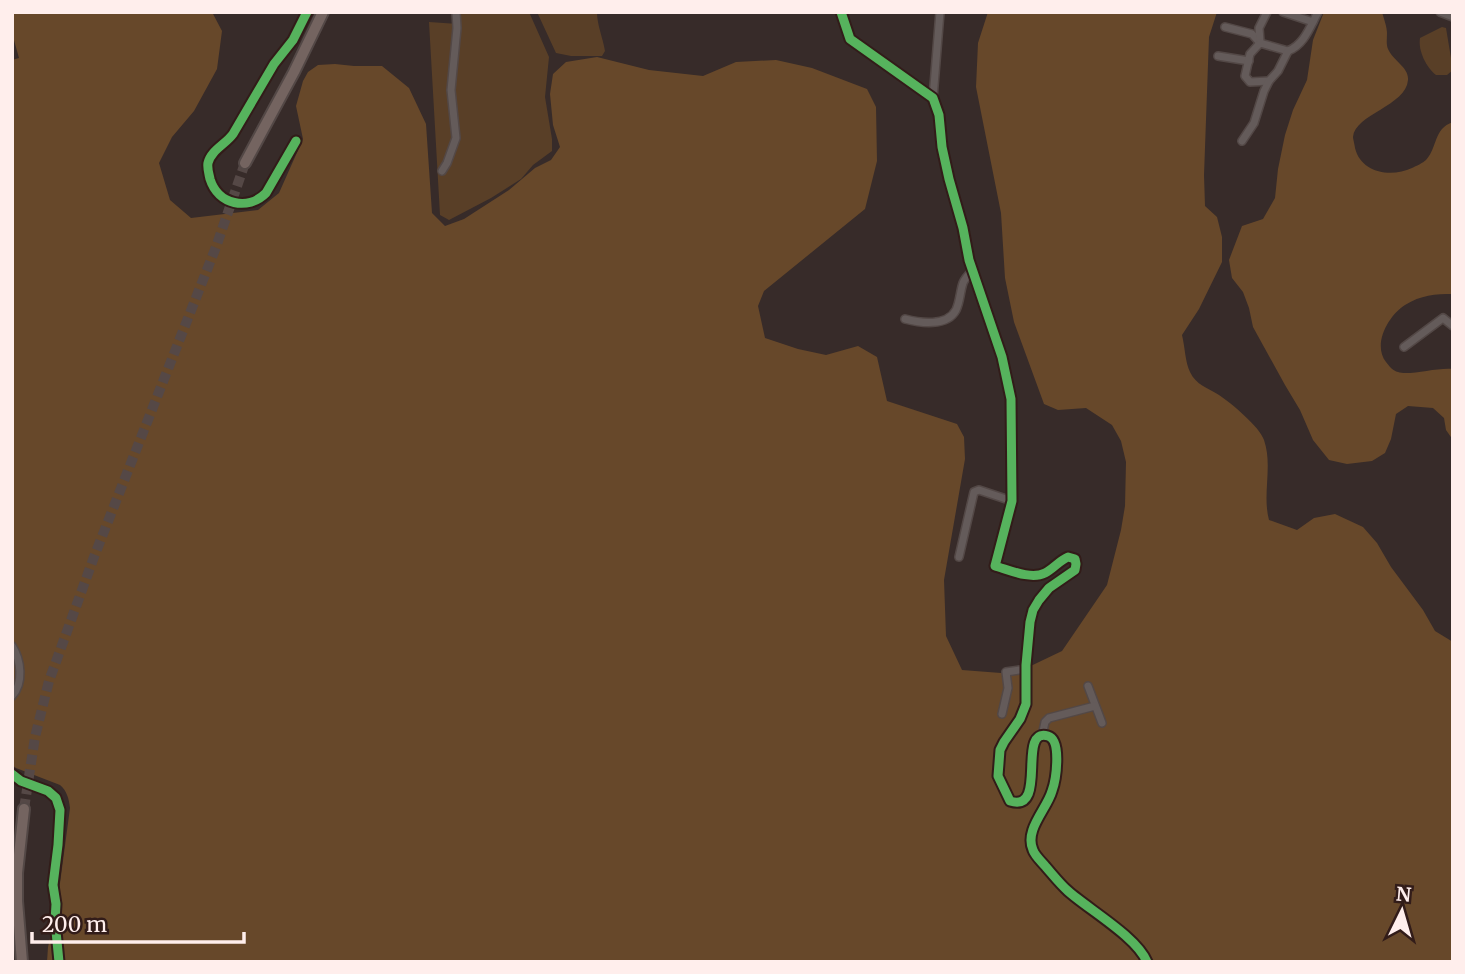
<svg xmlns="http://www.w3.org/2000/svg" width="1465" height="974" font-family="Merriweather,serif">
	<rect width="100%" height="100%" fill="#372b29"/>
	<g fill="#593f27">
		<path d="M458,12h71l20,45 -4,40 7,42v12l-19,14 -12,14 -30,19 -42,22 -9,-5 -11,-193 29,2z"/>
		<path d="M537,12h60c0,13 6,26 8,39l-3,5h-31l-15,-3z"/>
		<path d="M1442,27l4,1 7,42 -6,5h-11c-10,-8 -18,-24 -16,-37z"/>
	</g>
	<g fill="#67482a">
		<path d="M12,12h200l10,19 -5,38 -23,42 -22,26 -13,26 11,37 21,18 67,-8 21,-17 24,-54 -7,-33 7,-25 5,-9 10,-7 17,-1 19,2h28l27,22 17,36 6,89 13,13 19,-7 45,-29 26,-22 16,-8 9,-13 -7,-22 -3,-31 3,-20 13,-12 31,-5 52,13 54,6 33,-14 40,-2 36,8 55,21 9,18 1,54 -12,48 -101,82 -6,15 7,32 33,11 28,6 32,-9 19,11 10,44 70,23 7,13 1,22 -21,121 2,56 16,34 52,4 48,-23 45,-66 14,-55 4,-24 1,-44 -5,-21 -9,-16 -26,-17 -28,2 -14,-6 -30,-82 -9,-44 -4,-65 -25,-126 2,-44 10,-31h229l-8,25 -5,138 1,31 12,11 5,20v25l-23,47 -17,26c3,12 3,27 8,37 6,13 18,16 29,23 12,8 41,32 45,45 9,26 -2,54 5,80l28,10 17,-12 21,-4 28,13 14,16 14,24 32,43 12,21 18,11v320h-1406l1,-15 8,-34 14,-105c-1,-9 -3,-17 -10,-23l-44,-17 -4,-3v-705l7,-2 -7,-25z"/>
		<path d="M1324,12h58c2,7 5,15 5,21 0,6 -1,11 1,16 5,12 21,18 20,31 -2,26 -53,34 -55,57 0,2 2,9 2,11 6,25 36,30 57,20 4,-2 11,-5 14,-8 12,-13 7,-31 27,-38v172c-18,0 -32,1 -48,11 -16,10 -33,39 -19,57 3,4 7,9 12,10 11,4 40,-5 55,-3v71l-7,-10 -2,-12 -11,-10 -25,-2 -12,8 -5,25 -6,14 -13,8 -25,3 -18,-4 -16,-20 -13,-30 -15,-25 -32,-58 -4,-19 -6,-16 -11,-14 -3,-18 13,-34 21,-7 12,-21 3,-29 7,-34 8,-25 14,-30 6,-40z"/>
	</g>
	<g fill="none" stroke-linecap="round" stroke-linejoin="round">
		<path stroke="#554846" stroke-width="10" stroke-dasharray="10 5" stroke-linecap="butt" d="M24,809l11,-72 14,-56 45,-124 122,-310 29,-84"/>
		<defs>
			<g id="minor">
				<path d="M841,12l9,27 83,59 6,17 3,32 7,32 14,49 6,32 33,97 9,42 1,102 -17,65c14,4 36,14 50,7 8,-4 14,-12 23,-16l7,2 1,5 -1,6 -26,18 -10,12 -6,10 -3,12 -4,43v39l-6,15 -16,23 -4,8 -2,26 12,25c39,12 6,-74 38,-65 14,4 8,44 4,55 -5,18 -28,39 -19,59 2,6 9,12 13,17 7,8 14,17 22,24 20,18 69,46 79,71"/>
				<path d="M1283,12l30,10"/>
				<path d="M1440,12l13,5"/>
				<path d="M1225,27l27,7 8,9"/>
				<path d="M1260,42l-1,-14 8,-16"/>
				<path d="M1218,56l31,5"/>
				<path d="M1269,81l-19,1 -5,-6 5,-22 10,-11 28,8"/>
				<path d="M933,98l7,-86"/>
				<path d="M296,141l-30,52c-18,18 -48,12 -56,-14 -1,-5 -3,-11 -2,-16 3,-13 18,-19 25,-29l41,-70 19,-24 14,-28"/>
				<path d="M1242,141l12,-18 10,-32 5,-10 9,-10 10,-20c16,-6 22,-24 30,-39"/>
				<path d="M442,171l5,-8 9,-25 -5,-48 6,-62 -1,-16"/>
				<path d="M905,319c15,4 42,8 51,-9 4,-8 4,-18 7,-27 2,-5 6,-9 10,-13"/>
				<path d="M1404,347l39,-29 10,8"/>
				<path d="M959,557l15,-65 5,-2 33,11"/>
				<path d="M12,646c9,14 12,37 0,50"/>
				<path d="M1088,686l14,37"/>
				<path d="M1002,714l6,-26 -2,-16 20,-3"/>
				<path d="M1042,736l3,-14 4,-4 46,-12"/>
				<path d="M12,774l9,7 27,10 8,7 4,12 -2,35 -5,40 3,19 -1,17 4,41"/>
			</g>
			<g id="trunk">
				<path d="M245,163l49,-91 29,-60"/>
				<path d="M22,962l-5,-61v-28l7,-64"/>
			</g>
		</defs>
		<use href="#minor" stroke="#534846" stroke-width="10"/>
		<use href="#trunk" stroke="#534846" stroke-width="14"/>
		<use href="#minor" stroke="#645b5a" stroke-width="7"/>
		<use href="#trunk" stroke="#746460" stroke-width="10"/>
		<defs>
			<g id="cycleway">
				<path d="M841,12l9,27 83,59 6,17 3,32 7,32 14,49 6,32 33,97 9,42 1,102 -17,65c14,4 36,14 50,7 8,-4 14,-12 23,-16l7,2 1,5 -1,6 -26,18 -10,12 -6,10 -3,12 -4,43v39l-6,15 -16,23 -4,8 -2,26 12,25c39,12 6,-74 38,-65 14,4 8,44 4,55 -5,18 -28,39 -19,59 2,6 9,12 13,17 7,8 14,17 22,24 20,18 69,46 79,71"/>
				<path d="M296,141l-30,52c-18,18 -48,12 -56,-14 -1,-5 -3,-11 -2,-16 3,-13 18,-19 25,-29l41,-70 19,-24 14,-28"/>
				<path d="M12,774l9,7 27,10 8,7 4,12 -2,35 -5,40 3,19 -1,17 4,41"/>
			</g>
		</defs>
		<use href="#cycleway" stroke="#321c19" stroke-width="13"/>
		<use href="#cycleway" stroke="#56b35d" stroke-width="9"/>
	</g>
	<rect width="1465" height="974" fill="none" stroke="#ffeeec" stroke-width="28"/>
	<g transform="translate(1402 911) rotate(5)" stroke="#321c19" stroke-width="5" paint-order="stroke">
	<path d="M0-5L12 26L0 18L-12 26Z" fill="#ffeeec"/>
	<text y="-10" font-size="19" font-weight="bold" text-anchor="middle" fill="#ffeeec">N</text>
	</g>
	<path d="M32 932v10h212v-10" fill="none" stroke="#ffeeec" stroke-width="3.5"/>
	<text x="42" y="932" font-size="21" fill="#ffeeec" stroke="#321c19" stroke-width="5" paint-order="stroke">200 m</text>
</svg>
